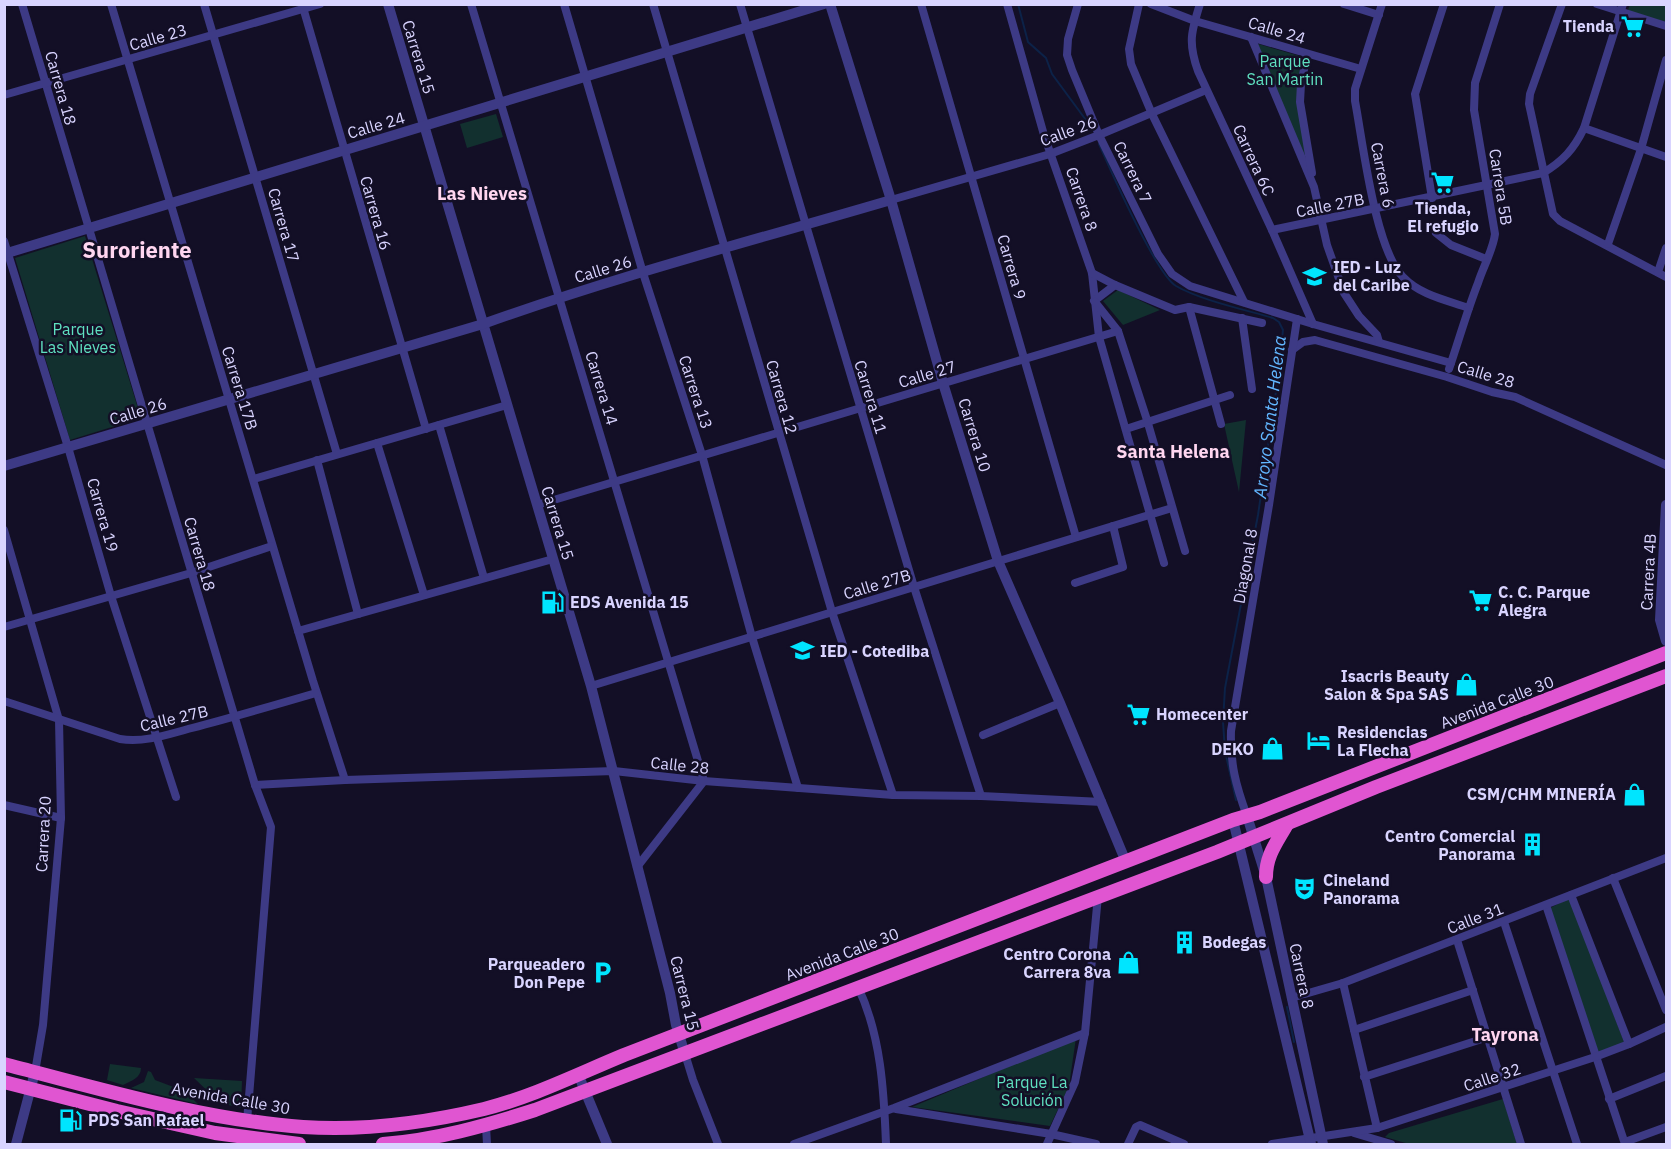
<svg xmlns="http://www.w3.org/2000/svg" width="1671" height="1149" font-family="'IBM Plex Sans',sans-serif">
	<rect width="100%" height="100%" fill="#130f26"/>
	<g fill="#12302f">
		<path d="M1630,5h36v20l-39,-13z"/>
		<path d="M1255,43l48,14 -5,31 8,66 -3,2z"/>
		<path d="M496,114l7,23 -36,11 -7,-24z"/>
		<path d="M85,236l56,182 -71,22 -55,-182z"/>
		<path d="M1118,290l42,20 -37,15 -20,-24z"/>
		<path d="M1246,420l-7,72 -15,-68z"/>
		<path d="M1570,898l54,144 -27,14 -47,-148z"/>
		<path d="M1076,1038l-7,48 -19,40 -138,-19z"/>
		<path d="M110,1064l31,4c0,10 -10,13 -18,17l-16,-5z"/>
		<path d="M148,1071l3,1 4,8 29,11 14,13 -67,-16 13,-6z"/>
		<path d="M194,1078l48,3 -1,27 -21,-5z"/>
		<path d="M1503,1099l14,45h-108l-24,-7 4,-4z"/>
	</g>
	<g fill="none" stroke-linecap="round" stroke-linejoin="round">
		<g stroke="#0c2248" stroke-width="2">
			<path d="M1018,4l10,38 18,16 6,16 42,57"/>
			<path d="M1099,144c12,27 56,129 77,142 24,14 70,24 97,32l6,4 4,8 -5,48 -20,137 -33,173 -2,34 2,29 11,49"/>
			<path d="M1287,1007l7,35"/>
		</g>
		<g stroke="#3d3a85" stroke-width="8">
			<path d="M22,4l233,781 16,42 -24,294"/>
			<path d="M111,4l202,677 32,99"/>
			<path d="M204,4l133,450"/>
			<path d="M302,4l124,425"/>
			<path d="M471,4l233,777 -67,86"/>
			<path d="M564,4l79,269 59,182 50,182 46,151"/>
			<path d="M653,4l179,608 61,183"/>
			<path d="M740,4l174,583 67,209"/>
			<path d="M921,4l155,533"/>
			<path d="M1007,4l37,131 48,138 7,64 65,226"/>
			<path d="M1078,4l-10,35 -1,16 5,15 27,65 59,119 14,20 18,12 123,38 138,39"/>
			<path d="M1139,4l-10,45 2,15 21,50 92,188"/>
			<path d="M1151,4l44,17 166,48"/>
			<path d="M1200,4c-9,28 -12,39 -2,67l74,159 41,94"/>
			<path d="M1344,4l35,11"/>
			<path d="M1382,4l-27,85v12c8,42 20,148 48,176 17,18 43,23 66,31"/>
			<path d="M1562,4l-32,90 -1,10 24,110 7,7 106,56"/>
			<path d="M1597,4l69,22"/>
			<path d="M1251,37l63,150 13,58 17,48 15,23 18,19 2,7"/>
			<path d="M1307,55l-6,29 -1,18 12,71"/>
			<path d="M4,95l316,-91"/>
			<path d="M1584,128l82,29"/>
			<path d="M1432,198l-17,-104 29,-90"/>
			<path d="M891,200l159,-46 49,-19 107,-45"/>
			<path d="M1272,230l271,-57c20,-12 31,-24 41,-45l39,-124"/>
			<path d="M1436,233l15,12 35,14"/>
			<path d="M4,241l64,206 43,149 65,201"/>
			<path d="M1608,244l33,-95 25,-89"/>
			<path d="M1658,272l8,-24"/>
			<path d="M1092,273l23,12 60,25 14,-3 73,16"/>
			<path d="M1094,301l21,-16"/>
			<path d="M1095,302l23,29 29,89 38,131"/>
			<path d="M1189,307l32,117"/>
			<path d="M1242,318l10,71"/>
			<path d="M1292,350l11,-8 12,-2 132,37 45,15 23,5 151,68"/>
			<path d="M1449,369c10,-29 18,-58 29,-86 5,-16 15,-33 17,-49l-21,-124 1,-27 25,-79"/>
			<path d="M439,425l45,153"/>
			<path d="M1126,429l104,-34"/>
			<path d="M377,443l47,152"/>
			<path d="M317,460l41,154"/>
			<path d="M254,479l253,-74"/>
			<path d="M537,505l581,-174"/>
			<path d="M4,530l55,190 2,98 -18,207 -8,47"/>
			<path d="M1075,583l48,-16 -10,-41"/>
			<path d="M4,627l187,-54 81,-27"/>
			<path d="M298,631l255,-72"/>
			<path d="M591,686l581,-178"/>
			<path d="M4,701l116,38c25,4 49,-5 72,-11 42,-11 83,-23 124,-35"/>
			<path d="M983,735l77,-32"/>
			<path d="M255,785l90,-5 269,-9 90,10 189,14 88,1 121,6"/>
			<path d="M4,805l57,13"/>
			<path d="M1247,816c-11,-30 -17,-52 -16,-85l38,-226 28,-186"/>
			<path d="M1613,878l53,132"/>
			<path d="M1571,895l58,149"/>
			<path d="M1546,905l79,239"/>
			<path d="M1504,922l73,222"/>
			<path d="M1457,940l64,204"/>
			<path d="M1343,983l34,145"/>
			<path d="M858,987c23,48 26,105 28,157"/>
			<path d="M1291,998l52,-15 323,-125"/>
			<path d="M1354,1030l119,-40"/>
			<path d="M685,1054l8,26 25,64"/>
			<path d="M1364,1077l124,-40"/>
			<path d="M1609,1099l57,-23"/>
			<path d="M896,1109l155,25 45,10"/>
			<path d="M486,1126l1,18"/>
			<path d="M1354,1133l37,11"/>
			<path d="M1625,1142l41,-15"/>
			<path d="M794,1144l100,-36 191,-75"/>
			<path d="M1047,1144l28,-62 10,-49 13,-137"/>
			<path d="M1128,1144l8,-17 4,-2 44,19"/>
			<path d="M1272,1144l105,-16 218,-71 34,-13 37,-17"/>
		</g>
		<g stroke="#3d3a85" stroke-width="10">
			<path d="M388,4l203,682 79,307 6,32 9,29"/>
			<path d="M830,4l61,196 52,183 55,178 62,142 66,159"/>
			<path d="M4,254l820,-250"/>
			<path d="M4,466l479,-142c134,-48 272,-84 408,-124"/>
			<path d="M1666,505l-6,115 6,21"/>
			<path d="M1247,816l19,61 57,267"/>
			<path d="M1233,820l78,324"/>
			<path d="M578,1074l29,70"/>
			<path d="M16,1144l19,-72"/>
		</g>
		<g stroke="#e055d1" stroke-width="14">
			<path d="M1266,877c0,-22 11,-35 21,-53"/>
			<path d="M4,1064c96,25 201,56 299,63 60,4 122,-4 181,-18 48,-12 94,-35 140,-54l609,-235 27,-8 406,-159"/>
			<path d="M4,1082l113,29 98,22 84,11"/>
			<path d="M383,1144c52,-4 102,-18 152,-34l682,-258 159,-65 290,-111"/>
		</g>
	</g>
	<defs>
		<symbol id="supermarket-bare" viewBox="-9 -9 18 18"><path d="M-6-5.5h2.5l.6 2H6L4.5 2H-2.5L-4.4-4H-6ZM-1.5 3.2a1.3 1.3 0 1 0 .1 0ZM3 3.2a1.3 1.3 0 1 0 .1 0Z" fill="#00e5ff" stroke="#130f26" stroke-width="2.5" paint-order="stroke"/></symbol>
		<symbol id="school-bare" viewBox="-9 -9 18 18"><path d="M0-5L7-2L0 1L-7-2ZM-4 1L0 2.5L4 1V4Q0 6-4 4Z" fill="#00e5ff" stroke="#130f26" stroke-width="2.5" paint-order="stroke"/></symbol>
		<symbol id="fuel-bare" viewBox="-9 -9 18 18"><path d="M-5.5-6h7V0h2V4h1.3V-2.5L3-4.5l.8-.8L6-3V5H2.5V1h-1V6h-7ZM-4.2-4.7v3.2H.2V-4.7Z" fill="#00e5ff" stroke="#130f26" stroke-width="2.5" paint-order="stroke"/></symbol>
		<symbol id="shop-bare" viewBox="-9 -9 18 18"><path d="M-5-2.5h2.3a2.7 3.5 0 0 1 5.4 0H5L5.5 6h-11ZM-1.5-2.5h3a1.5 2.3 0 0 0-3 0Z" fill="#00e5ff" stroke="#130f26" stroke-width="2.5" paint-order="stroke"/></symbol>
		<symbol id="hotel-bare" viewBox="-9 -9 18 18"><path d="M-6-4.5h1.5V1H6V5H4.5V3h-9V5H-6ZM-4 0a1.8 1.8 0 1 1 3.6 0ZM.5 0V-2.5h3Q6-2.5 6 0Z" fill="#00e5ff" stroke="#130f26" stroke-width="2.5" paint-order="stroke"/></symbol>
		<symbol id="building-bare" viewBox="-9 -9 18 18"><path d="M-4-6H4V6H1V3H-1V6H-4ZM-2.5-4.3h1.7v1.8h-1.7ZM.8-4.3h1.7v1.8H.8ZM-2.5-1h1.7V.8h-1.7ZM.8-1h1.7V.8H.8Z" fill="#00e5ff" stroke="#130f26" stroke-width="2.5" paint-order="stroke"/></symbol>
		<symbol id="theatre-bare" viewBox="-9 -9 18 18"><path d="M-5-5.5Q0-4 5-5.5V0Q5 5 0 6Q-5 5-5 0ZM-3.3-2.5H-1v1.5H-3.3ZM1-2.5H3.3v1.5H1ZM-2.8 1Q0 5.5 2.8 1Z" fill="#00e5ff" stroke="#130f26" stroke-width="2.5" paint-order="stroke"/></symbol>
		<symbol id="parking-bare" viewBox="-9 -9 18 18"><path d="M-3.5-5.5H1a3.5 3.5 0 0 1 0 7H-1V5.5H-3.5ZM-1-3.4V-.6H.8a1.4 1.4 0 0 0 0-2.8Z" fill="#00e5ff" stroke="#130f26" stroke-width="2.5" paint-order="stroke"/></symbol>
	</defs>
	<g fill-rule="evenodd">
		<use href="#supermarket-bare" x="1616" y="10" width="33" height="33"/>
		<use href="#supermarket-bare" x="1426" y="166" width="33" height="33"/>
		<use href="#school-bare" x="1298" y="260" width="33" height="33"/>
		<use href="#supermarket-bare" x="1464" y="584" width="33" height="33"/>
		<use href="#fuel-bare" x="536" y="586" width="33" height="33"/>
		<use href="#school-bare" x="786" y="634" width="33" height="33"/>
		<use href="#shop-bare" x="1450" y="668" width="33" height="33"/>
		<use href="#supermarket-bare" x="1122" y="698" width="33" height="33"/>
		<use href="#hotel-bare" x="1302" y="724" width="33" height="33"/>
		<use href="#shop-bare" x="1256" y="732" width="33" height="33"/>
		<use href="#shop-bare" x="1618" y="778" width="33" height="33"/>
		<use href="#building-bare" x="1516" y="828" width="33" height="33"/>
		<use href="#theatre-bare" x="1288" y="872" width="33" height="33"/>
		<use href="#building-bare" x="1168" y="926" width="33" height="33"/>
		<use href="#shop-bare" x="1112" y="946" width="33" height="33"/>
		<use href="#parking-bare" x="586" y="956" width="33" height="33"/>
		<use href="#fuel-bare" x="54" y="1104" width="33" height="33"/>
	</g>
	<g text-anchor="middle" stroke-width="5" stroke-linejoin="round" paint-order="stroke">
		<g font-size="16" font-weight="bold" fill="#d9d4ff" stroke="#130f26" text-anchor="start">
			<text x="1614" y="32" text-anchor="end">Tienda</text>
			<text x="1443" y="214" text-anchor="middle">Tienda,<tspan x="1443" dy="18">El refugio</tspan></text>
			<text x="1333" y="273">IED - Luz<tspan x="1333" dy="18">del Caribe</tspan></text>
			<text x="1498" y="598">C. C. Parque<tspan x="1498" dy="18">Alegra</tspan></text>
			<text x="570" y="608">EDS Avenida 15</text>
			<text x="820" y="657">IED - Cotediba</text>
			<text x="1449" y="682" text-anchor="end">Isacris Beauty<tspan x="1449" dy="18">Salon &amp; Spa SAS</tspan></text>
			<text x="1156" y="720">Homecenter</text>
			<text x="1337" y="738">Residencias<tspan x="1337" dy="18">La Flecha</tspan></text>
			<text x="1254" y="755" text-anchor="end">DEKO</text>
			<text x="1616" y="800" text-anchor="end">CSM/CHM MINERÍA</text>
			<text x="1515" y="842" text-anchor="end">Centro Comercial<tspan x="1515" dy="18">Panorama</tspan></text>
			<text x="1323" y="886">Cineland<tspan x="1323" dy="18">Panorama</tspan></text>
			<text x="1202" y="948">Bodegas</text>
			<text x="1111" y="960" text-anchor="end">Centro Corona<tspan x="1111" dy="18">Carrera 8va</tspan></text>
			<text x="585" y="970" text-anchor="end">Parqueadero<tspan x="585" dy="18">Don Pepe</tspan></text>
			<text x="88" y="1126">PDS San Rafael</text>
		</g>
		<g font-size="16" fill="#d9d4ff" stroke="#130f26">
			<text transform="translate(1277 30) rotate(17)" y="6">Calle 24</text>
			<text transform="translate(158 37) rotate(-16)" y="6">Calle 23</text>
			<text transform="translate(419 57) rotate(73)" y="6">Carrera 15</text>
			<text transform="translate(61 88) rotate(74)" y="6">Carrera 18</text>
			<text transform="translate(376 125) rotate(-16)" y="6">Calle 24</text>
			<text transform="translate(1068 131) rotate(-20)" y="6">Calle 26</text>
			<text transform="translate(1254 160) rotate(65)" y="6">Carrera 6C</text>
			<text transform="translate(1133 172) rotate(64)" y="6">Carrera 7</text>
			<text transform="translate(1383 175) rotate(79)" y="6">Carrera 6</text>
			<text transform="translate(1501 187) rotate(81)" y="6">Carrera 5B</text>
			<text transform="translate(1082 199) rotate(71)" y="6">Carrera 8</text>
			<text transform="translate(1330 205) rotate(-11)" y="6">Calle 27B</text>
			<text transform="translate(376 213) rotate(74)" y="6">Carrera 16</text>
			<text transform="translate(284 225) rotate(74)" y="6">Carrera 17</text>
			<text transform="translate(1012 267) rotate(74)" y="6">Carrera 9</text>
			<text transform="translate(603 269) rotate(-17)" y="6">Calle 26</text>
			<text transform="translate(927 374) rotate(-17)" y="6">Calle 27</text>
			<text transform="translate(1486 374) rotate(17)" y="6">Calle 28</text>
			<text transform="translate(240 388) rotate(73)" y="6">Carrera 17B</text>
			<text transform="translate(602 388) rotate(73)" y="6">Carrera 14</text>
			<text transform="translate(696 392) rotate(72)" y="6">Carrera 13</text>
			<text transform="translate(782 397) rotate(74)" y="6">Carrera 12</text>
			<text transform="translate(871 397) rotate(73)" y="6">Carrera 11</text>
			<text transform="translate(138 411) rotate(-17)" y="6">Calle 26</text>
			<text transform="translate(975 435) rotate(73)" y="6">Carrera 10</text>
			<text transform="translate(103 515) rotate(74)" y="6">Carrera 19</text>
			<text transform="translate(558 523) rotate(73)" y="6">Carrera 15</text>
			<text transform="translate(200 554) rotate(74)" y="6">Carrera 18</text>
			<text transform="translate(1245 566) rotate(-80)" y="6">Diagonal 8</text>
			<text transform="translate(1648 572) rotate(-87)" y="6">Carrera 4B</text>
			<text transform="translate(877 584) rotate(-17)" y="6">Calle 27B</text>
			<text transform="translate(1497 702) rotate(-21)" y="6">Avenida Calle 30</text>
			<text transform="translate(174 718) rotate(-13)" y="6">Calle 27B</text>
			<text transform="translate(680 765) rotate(6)" y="6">Calle 28</text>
			<text transform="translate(43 834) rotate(-87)" y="6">Carrera 20</text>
			<text transform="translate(1475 918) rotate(-21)" y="6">Calle 31</text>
			<text transform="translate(842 954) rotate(-21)" y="6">Avenida Calle 30</text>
			<text transform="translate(1302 976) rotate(78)" y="6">Carrera 8</text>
			<text transform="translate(685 993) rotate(76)" y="6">Carrera 15</text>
			<text transform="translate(1492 1077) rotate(-18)" y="6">Calle 32</text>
			<text transform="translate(231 1098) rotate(10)" y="6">Avenida Calle 30</text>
		</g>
		<g font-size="16" fill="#5fe0c0" stroke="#130f26">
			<text x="1285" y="67">Parque<tspan x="1285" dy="18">San Martin</tspan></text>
			<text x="78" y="335">Parque<tspan x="78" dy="18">Las Nieves</tspan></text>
			<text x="1032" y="1088">Parque La<tspan x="1032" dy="18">Solución</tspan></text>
		</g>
		<g font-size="18" font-weight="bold" fill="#ffd6f0" stroke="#130f26">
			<text x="482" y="200">Las Nieves</text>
			<text x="1173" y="458">Santa Helena</text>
			<text x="1505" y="1041">Tayrona</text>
		</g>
		<g font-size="18" font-style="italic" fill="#62b6ff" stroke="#130f26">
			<text transform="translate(1270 417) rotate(-83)" y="6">Arroyo Santa Helena</text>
		</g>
		<g font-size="22" font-weight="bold" fill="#ffd6f0" stroke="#130f26">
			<text x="137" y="258">Suroriente</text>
		</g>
	</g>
	<rect width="1671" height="1149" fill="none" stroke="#d9d4ff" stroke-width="12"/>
</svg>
